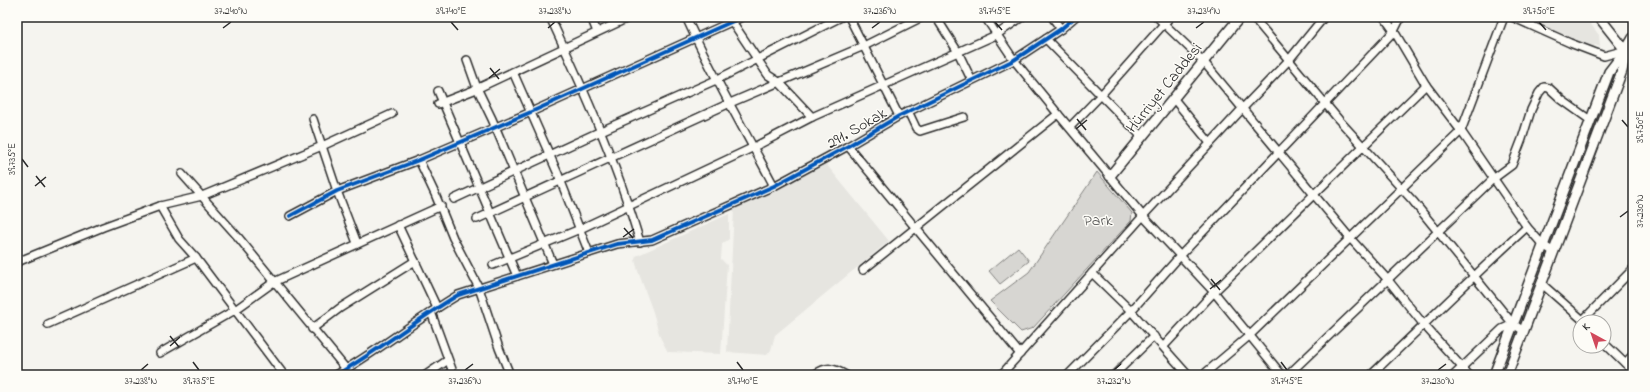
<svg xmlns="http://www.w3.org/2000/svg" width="1650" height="392" font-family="'Indie Flower',sans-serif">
	<rect width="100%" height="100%" fill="#f5f4ef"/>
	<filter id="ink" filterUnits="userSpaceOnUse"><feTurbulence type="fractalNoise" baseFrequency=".025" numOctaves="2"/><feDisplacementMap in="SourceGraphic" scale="8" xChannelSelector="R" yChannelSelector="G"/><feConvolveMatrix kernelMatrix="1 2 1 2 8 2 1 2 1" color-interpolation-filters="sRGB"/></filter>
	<g filter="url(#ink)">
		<g fill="#e6e5e0">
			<path d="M1521,17h64l14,18 1,12 -5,-2 -1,2z"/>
			<path d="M826,164l63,77 -114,94 -4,15 -4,5 -40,-3 7,-143z"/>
			<path d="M729,214v25l-7,5 -1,15 6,6 -6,89 -53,-2 -8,-15 -7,-25 -15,-41 -3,-11 1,-4z"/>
		</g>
		<g fill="#d7d6d2" stroke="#81807e">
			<path d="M1097,172l35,41 -1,8 -98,107 -12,4 -31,-31 39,-29z"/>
			<path d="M1018,247l11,14 -29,23 -11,-13z"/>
		</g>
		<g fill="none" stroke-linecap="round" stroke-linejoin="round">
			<defs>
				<g id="minor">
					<path d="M550,17c34,73 67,147 90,225"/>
					<path d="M591,17l6,15"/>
					<path d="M686,17c26,58 58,112 88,169"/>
					<path d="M729,17l39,58 11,7 33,35"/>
					<path d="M849,17l50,99"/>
					<path d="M936,17l22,35 13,27"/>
					<path d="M985,17l29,43 44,54 85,102 71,76 68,83"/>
					<path d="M1052,17l9,12"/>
					<path d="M1157,17l46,44 147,177 38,42 36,45 45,50"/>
					<path d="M1253,17l86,103 74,81 100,123"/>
					<path d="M1384,17l10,14 32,54 35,46 66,96 16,18 11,7"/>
					<path d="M1512,17l58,26 34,13 22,-6"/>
					<path d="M1046,39l96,98"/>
					<path d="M467,60l10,28 15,31 61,145"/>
					<path d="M513,72l45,102 31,79"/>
					<path d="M438,91l79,185"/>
					<path d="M1173,98l37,45"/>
					<path d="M438,104l36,-14 156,-73"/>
					<path d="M908,111l8,17 4,3 44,-14"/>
					<path d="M313,119l24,72 20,52"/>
					<path d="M1070,127l31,-32 69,-78"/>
					<path d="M848,146l172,208"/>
					<path d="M419,160l16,34 18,44 26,50 20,60 11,27"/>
					<path d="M182,174l56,63 113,138"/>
					<path d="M454,199l147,-68 115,-51 125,-63"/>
					<path d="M160,206l19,33 17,19 88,117"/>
					<path d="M290,216l47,-25 82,-31 112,-48 211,-95"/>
					<path d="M477,219l253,-116 134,-57 58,-29"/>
					<path d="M398,225l39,83"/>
					<path d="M17,262l86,-35 57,-21 42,-10 120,-50 70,-32"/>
					<path d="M493,265l87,-36 174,-82 58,-30 184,-82 26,-18"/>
					<path d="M863,270l195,-156"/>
					<path d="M1092,273l39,38 57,64"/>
					<path d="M1542,284l43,38"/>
					<path d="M431,312l23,63"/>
					<path d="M1583,320l50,-51"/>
					<path d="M48,324l148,-66"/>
					<path d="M312,329l28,-21 75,-47"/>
					<path d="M1604,343l29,28"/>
					<path d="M1164,346l50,-54 212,-207"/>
					<path d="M160,353l75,-43 39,-28 167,-76"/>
					<path d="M1625,363l8,-8"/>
					<path d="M336,375c42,-24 80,-55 122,-80l159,-51 35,-4 122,-54 74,-40 51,-30 115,-56 47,-31 14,-12"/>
					<path d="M426,375l22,-15"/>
					<path d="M814,375c13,-9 18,-8 32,0"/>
					<path d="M1001,375l142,-159 100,-108 46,-48 35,-43"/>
					<path d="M1068,375l63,-64 50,-56 213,-224 7,-14"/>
					<path d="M1114,375l40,-39"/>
					<path d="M1203,375l46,-39 212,-205 43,-114"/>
					<path d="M1288,375l205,-196 19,-14 10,-26 9,-29 8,-17 5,-6 5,1 13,12 28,20"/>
					<path d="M1371,375c52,-49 103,-100 156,-148"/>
					<path d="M1454,375l48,-46 11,-5 11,7"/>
				</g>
				<g id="tertiary">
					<path d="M1599,17l34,43"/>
					<path d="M1110,176l130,-159"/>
					<path d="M1494,375l115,-303 17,-22 7,-12"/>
					<path d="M1507,375l115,-304 4,-20"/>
				</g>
			</defs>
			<use href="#minor" stroke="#2b2b2b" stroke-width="10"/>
			<use href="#tertiary" stroke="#2b2b2b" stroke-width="12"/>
			<use href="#minor" stroke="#fdfcf7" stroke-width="7"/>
			<use href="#tertiary" stroke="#fdfcf7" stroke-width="9"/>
			<defs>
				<g id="cycleway">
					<path d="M290,216l47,-25 82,-31 112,-48 211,-95"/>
					<path d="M336,375c42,-24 80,-55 122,-80l159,-51 35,-4 122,-54 74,-40 51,-30 115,-56 47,-31 14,-12"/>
				</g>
			</defs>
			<use href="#cycleway" stroke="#fdfcf7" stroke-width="6"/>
			<use href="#cycleway" stroke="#0057b8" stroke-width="4"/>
		</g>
	</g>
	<path fill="none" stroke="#2b2b2b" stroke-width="1.5" d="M451,22l7,8M995,22l7,8M1539,22l7,8M223,28l8,-6M548,28l7,-6M872,28l8,-6M1196,28l8,-6M490,68l9,11M489,78l11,-9M1077,119l9,11M1622,120l6,7M1076,129l11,-9M22,159l6,8M36,176l9,11M35,186l11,-9M1620,217l8,-6M624,228l9,10M623,237l11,-8M1211,279l9,11M1210,289l11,-9M170,336l9,11M170,346l10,-9M193,362l6,8M737,362l6,8M1281,362l6,8M141,370l7,-6M465,370l8,-6M1114,370l7,-6M1438,370l8,-6"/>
	<g text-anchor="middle" stroke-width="3" stroke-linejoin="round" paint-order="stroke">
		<g font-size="16" fill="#2b2b2b" stroke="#fdfcf7">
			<text transform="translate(1163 87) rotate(-51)" y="6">Hürriyet Caddesi</text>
			<text transform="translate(856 127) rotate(-30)" y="6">291. Sokak</text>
		</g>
		<g font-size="16" fill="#565655" stroke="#fdfcf7">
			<text x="1098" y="225">Park</text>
		</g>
	</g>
	<rect width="1650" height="392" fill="none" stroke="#fdfcf7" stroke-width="44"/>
	<g transform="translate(1592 334) rotate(320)"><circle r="19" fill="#fdfcf7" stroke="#a9a8a5"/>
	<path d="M0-3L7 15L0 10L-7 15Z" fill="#d1495b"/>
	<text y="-6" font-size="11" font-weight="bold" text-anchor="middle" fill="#2b2b2b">K</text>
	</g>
	<rect x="22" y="22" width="1606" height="348" fill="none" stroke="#2b2b2b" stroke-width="1.5"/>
	<g font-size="10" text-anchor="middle" fill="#2b2b2b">
		<text x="231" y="14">37.240°N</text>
		<text x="451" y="14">39.740°E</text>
		<text x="555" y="14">37.238°N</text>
		<text x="880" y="14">37.236°N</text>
		<text x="995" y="14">39.745°E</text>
		<text x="1204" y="14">37.234°N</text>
		<text x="1539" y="14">39.750°E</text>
		<text transform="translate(1639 127) rotate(-90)" y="4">39.750°E</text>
		<text transform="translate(11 159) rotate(-90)" y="4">39.735°E</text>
		<text transform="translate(1639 211) rotate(-90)" y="4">37.230°N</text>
		<text x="141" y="384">37.238°N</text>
		<text x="199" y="384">39.735°E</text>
		<text x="465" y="384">37.236°N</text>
		<text x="743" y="384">39.740°E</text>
		<text x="1114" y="384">37.232°N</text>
		<text x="1287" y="384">39.745°E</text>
		<text x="1438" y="384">37.230°N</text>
	</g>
</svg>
